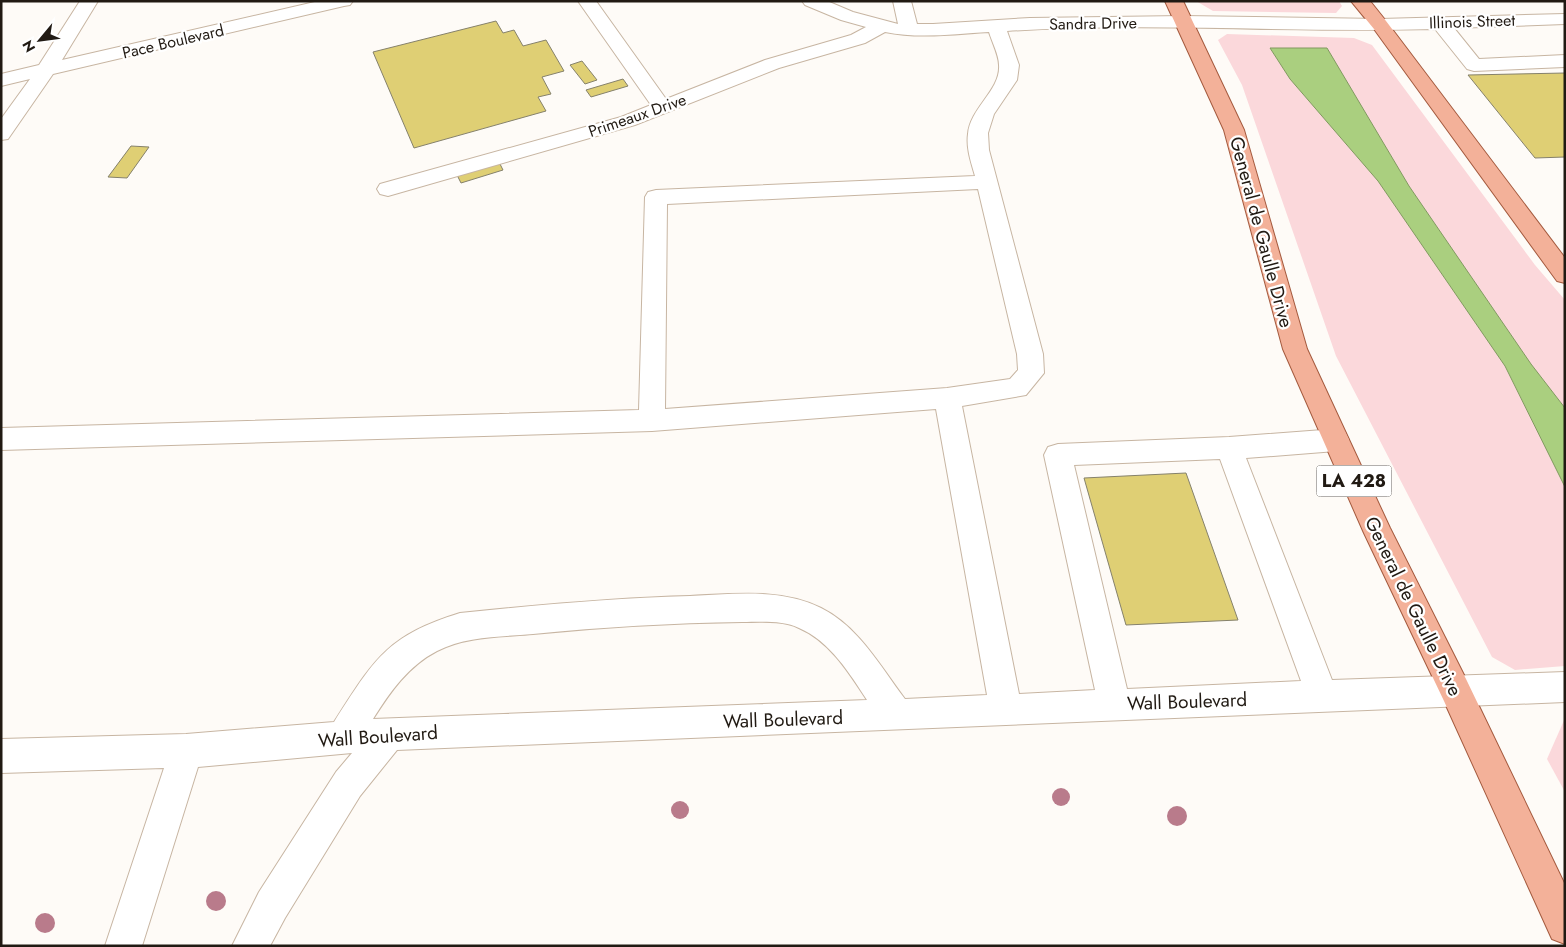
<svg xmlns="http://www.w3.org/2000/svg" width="1566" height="947" font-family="Jost,sans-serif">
	<rect width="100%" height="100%" fill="#fefbf7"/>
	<g fill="#fbd8db">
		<path d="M1196,1h143l3,5 -6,7 -123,-2z"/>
		<path d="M1227,34l127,4 18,7 163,220 30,35v108l-34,-44 -122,-178 -82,-138h-57l20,31 88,102 127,185 60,121v179l-50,4 -23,-13 -156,-301 -94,-271 -24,-45z"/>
		<path d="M1565,718v74l-18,-33z"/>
	</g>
	<path fill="#aacf7f" stroke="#81995f" d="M1270,48h57l82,138 122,178 34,44v79l-60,-121 -127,-185 -88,-102z"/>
	<g fill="#dfcf74" stroke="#85816b">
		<path d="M496,21l7,12 11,-3 9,16 23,-6 18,31 -22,6 9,17 -13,3 8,14 -132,37 -41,-96z"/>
		<path d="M582,61l15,19 -12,4 -15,-19z"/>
		<path d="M1565,73v84l-30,1 -67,-83z"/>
		<path d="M623,79l5,7 -37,11 -5,-7z"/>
		<path d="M131,146l18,1 -22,31 -19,-1z"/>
		<path d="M499,162l4,8 -42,13 -4,-8z"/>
		<path d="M1186,473l52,147 -112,5 -42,-147z"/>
	</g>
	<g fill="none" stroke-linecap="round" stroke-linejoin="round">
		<defs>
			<g id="minor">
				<path d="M80,1h18l-36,59 257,-59h34l-3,4 -6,1 -291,68 -45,65 -7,1v-21l29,-40 -29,7v-12l38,-9z"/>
				<path d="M578,1h18l70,98 99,-39 86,-25 15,-8 -25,-7 -36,-15 -3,-4h25l26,11 45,12 -5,-23h18l6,23h16l97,-6 154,-2 196,3 185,-5v10l-111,4 25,31 86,-4v12l-91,4 -7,-2 -32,-40c-143,4 -285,-7 -428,2l12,34 -2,15 -23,34 -6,19 1,17 54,204 1,19 -18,22 -64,11 57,288 76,-4 -51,-235 4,-8 10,-3 171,-7 107,-8 9,3 4,8 -4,8 -9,3 -90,7 86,222 233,-8v30l-1168,48 -37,46 -75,122 -15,28h-38l27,-54 77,-120 16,-19 -154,14 -56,179h-37l59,-178 -163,5v-34l185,-5 148,-12c40,-62 52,-86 126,-109 77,-8 153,-15 230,-17 43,-2 92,-8 131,12 38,19 59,58 84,91l82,-4 -51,-286 -284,22 -651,19v-22l638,-18 6,-213 3,-5 8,-2 319,-14c-4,-14 -9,-28 -7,-42 2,-26 33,-44 31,-69 0,-10 -7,-23 -10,-33 -35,2 -70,7 -104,0l-20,11 -86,25 -144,57 -247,71 -8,-2 -3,-5 3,-5 241,-67 30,-12zM978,189l39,165 1,16 -8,9 -63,9 -282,21 2,-205zM1220,459l81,222 -174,8 -53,-224zM742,622c18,0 41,-2 57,6 31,13 51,46 68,72l-494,19c17,-27 35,-53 64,-68 29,-15 64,-14 96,-17 70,-7 139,-11 209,-12z"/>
			</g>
			<g id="major">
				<path d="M1165,1h18l61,129 63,219 83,179 76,151 99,206v59l-13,-5 -108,-238 -80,-168 -81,-184 -59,-219z"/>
				<path d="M1351,1h19l16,20 179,237v25l-8,-2 -183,-252z"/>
			</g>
		</defs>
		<use href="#minor" stroke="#c7b5a2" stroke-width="2"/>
		<use href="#major" stroke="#a45a3e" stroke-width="2"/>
		<use href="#minor" fill="#fff" fill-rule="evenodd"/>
		<use href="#major" fill="#f3b199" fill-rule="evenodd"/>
	</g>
	<g fill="#b97b8b">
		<circle cx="1061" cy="797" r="9"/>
		<circle cx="680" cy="810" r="9"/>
		<circle cx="1177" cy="816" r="10"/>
		<circle cx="216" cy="901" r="10"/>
		<circle cx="45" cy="923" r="10"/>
	</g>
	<g text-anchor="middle" stroke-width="4.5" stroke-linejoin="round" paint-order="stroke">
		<g font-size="16" fill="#211a13" stroke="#fff">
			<text transform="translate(1472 21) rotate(-2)" y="6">Illinois Street</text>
			<text transform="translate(1093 23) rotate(-1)" y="6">Sandra Drive</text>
			<text transform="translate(173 41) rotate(-13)" y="6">Pace Boulevard</text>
			<text transform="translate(637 115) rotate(-19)" y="6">Primeaux Drive</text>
		</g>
		<rect fill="#fff" stroke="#645f5a" stroke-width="1" x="1316.5" y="465.5" width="75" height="31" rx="4"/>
		<g font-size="18" font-weight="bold" fill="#211a13">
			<text x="1354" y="487">LA 428</text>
		</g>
		<g font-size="19" fill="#211a13" stroke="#fff">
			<text transform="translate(1262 232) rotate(75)" y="7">General de Gaulle Drive</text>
			<text transform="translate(1414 606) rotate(64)" y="7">General de Gaulle Drive</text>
			<text transform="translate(1187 701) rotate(-2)" y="7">Wall Boulevard</text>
			<text transform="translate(783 719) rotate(-2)" y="7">Wall Boulevard</text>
			<text transform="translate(378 736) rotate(-4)" y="7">Wall Boulevard</text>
		</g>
	</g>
	<rect width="1566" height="947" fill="none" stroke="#211a13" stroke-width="5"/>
	<g transform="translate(40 40) rotate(241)" stroke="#ffffff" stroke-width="4" paint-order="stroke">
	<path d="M0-4L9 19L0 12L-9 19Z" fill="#211a13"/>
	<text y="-8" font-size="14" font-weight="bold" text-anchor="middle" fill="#211a13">N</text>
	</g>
</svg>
